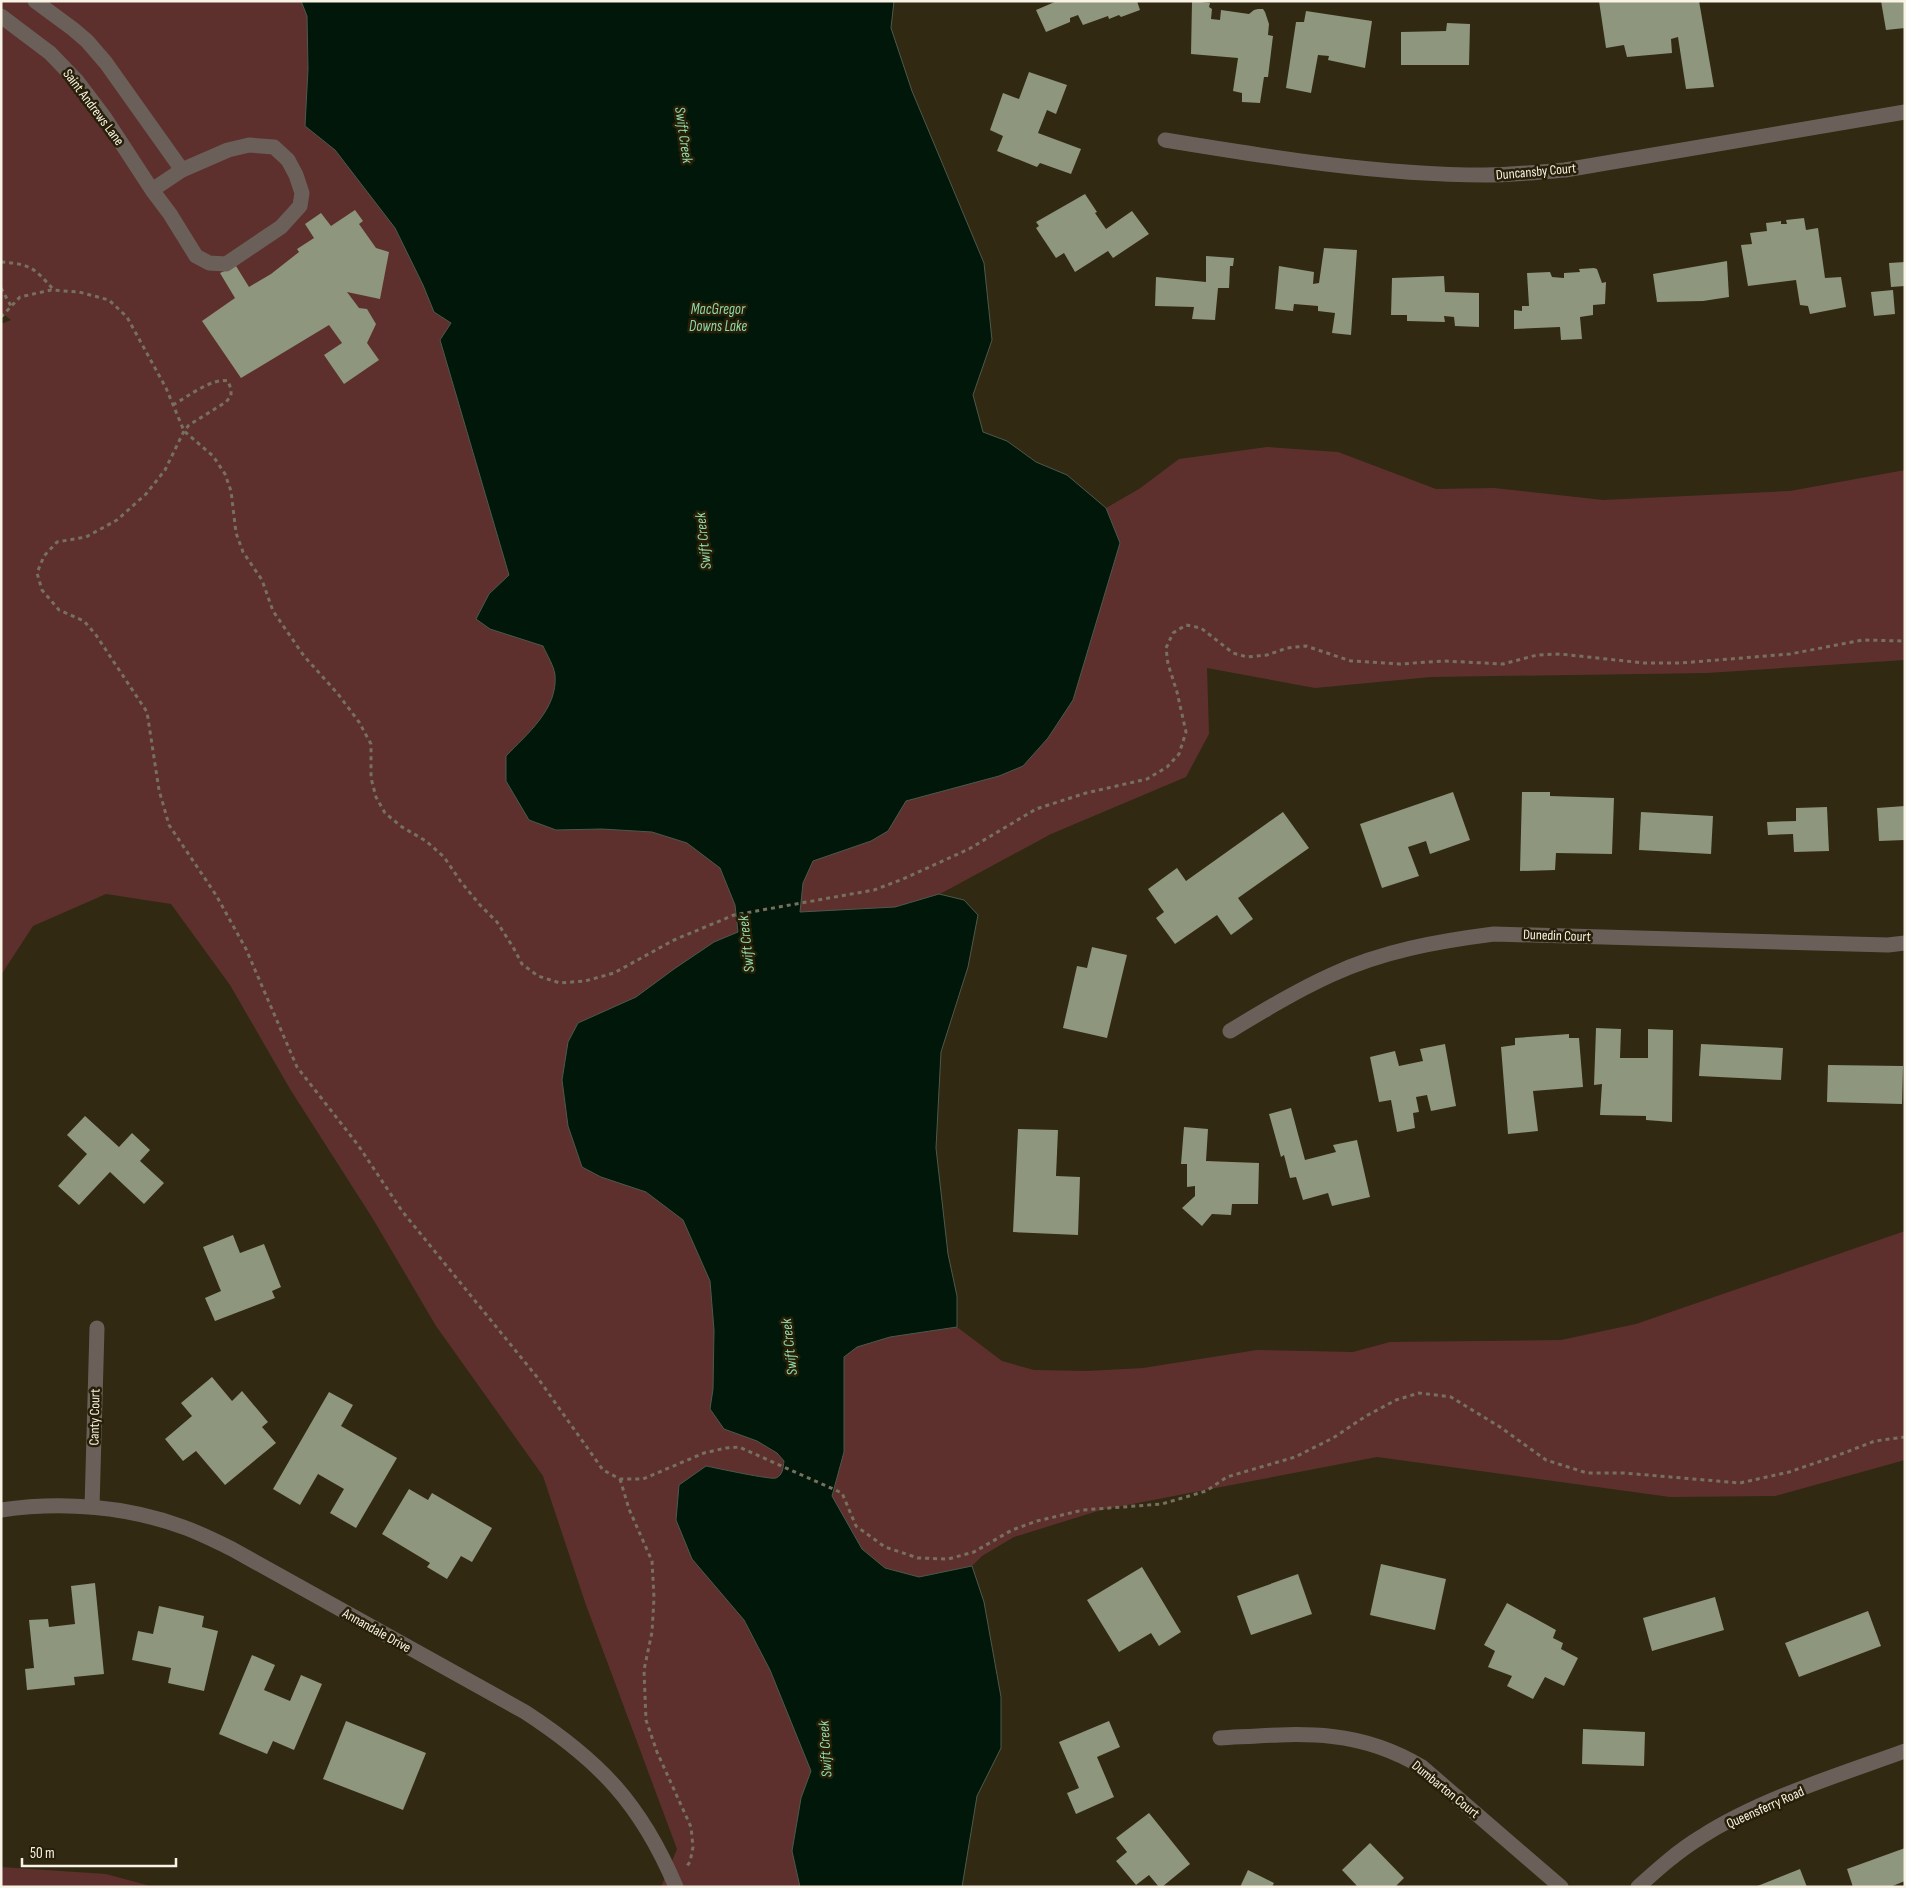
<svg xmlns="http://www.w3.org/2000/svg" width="1906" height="1888" font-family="'Sofia Sans Condensed',sans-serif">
	<rect width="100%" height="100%" fill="#312912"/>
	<g fill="#5d302e">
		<path d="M1,1h893l-3,27 21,63 72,172 8,77 -19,55 10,37 24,9 29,21 31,13 39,33 33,-19 40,-30 88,-12 71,5 98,37 58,-1 109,12 187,-9 115,-21v190l-198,13 -276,4 -116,11 -108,-20 2,66 -23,43 -135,57 -111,60 24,6 14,15 -10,52 -27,85 -5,96 12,106 9,42v31l45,34 32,9 53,1 56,-3 114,-18 96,2 37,-10 171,-2 75,-16 269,-93v229l-130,36 -105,1 -293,-40 -276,53 -87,27 -32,19 -10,10 12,36 17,95v51l-24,48 -15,91h-301l16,-38 -91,-244 -43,-129 -107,-150 -63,-107 -83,-130 -60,-104 -59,-81 -65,-10 -73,32 -32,49v-651l10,-4 -10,-8z"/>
		<path d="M1,1867l105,7 48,13h-153z"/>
	</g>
	<path fill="#011709" stroke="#4b594b" d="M301,1h593l-3,27 21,63 72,172 8,77 -19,55 10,37 24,9 29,21 31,13 39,33 14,35 -47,157 -25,38 -25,28 -24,10 -93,25 -18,30 -17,10 -58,20 -10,22 -3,29 95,-5 44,-13 25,6 14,15 -10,52 -27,85 -5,96 12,106 9,42v31l-67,10 -33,10 -13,10v95l-12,44 30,53 23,19 34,9 53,-11 12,36 17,95v51l-24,48 -15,91h-162l-8,-36 9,-53 10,-27 -41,-101 -26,-50 -52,-61 -16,-39 3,-35 27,-19c10,2 65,14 70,12 7,-3 7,-10 8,-17l-7,-8 -20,-12 -33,-12 -14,-20 3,-20 1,-59 -4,-49 -27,-61 -37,-28 -45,-15 -19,-10 -14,-41 -6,-46 6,-38 10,-19 58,-26 38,-28 40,-27 24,-10 -3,-27 -15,-37 -33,-25 -35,-11 -50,-3 -46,1 -27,-10 -23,-39v-25c21,-22 52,-47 49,-81 -1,-9 -8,-20 -12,-29l-53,-17 -14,-10 13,-25 20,-19 -69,-235 11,-17 -17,-11 -11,-27 -28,-57 -60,-78 -30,-24 3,-57 -1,-53z"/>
	<g fill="#8e967d">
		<path d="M1057,1h80l3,9 -19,7 -2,-2 -10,4 -1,-3 -25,9 -5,-10 -8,3v4l-24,10 -10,-22z"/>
		<path d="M1192,1l18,2 -1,4 3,2 -1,10 9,1 1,-10 28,4 5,-4 4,-1h5l2,3 4,12 -1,11 5,1 -5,41h-4l-4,26 -18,-1v-9l-9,-2 5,-33 -47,-4z"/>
		<path d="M1599,1h100l15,86 -28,2 -8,-52 -7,2 1,14 -45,4 -3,-12 -18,3z"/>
		<path d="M1881,1h24v27l-19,2z"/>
		<path d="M1306,11l66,10 -7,47 -37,-8 1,-4 -11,-1 -7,38 -25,-5 10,-66h8z"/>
		<path d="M1447,23l23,1 -1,41h-68v-33l45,-1z"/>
		<path d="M1029,72l38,13 -11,29 -9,-4 -9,23 43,16 -10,25 -31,-11 -3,4 -40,-16 6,-15 -13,-6 13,-37 16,6z"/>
		<path d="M1085,194l12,18 -2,1 11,16 26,-18 17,23 -36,24 -5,-7 -33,21 -11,-19 -8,5 -20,-30 3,-2 -3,-4z"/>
		<path d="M355,210l8,11 -4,3 17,24 13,4 -9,47 -33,-7 12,16 8,1 9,15 -9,19 12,17 -35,24 -20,-29 18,-12 -13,-18 -88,53 -39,-57 33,-23 -15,-25 16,-7 13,21 22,-13 28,-22 -2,-3 17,-11 -9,-14 16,-11 10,13z"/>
		<path d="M1804,218l2,12 12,-2 7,50 16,-1 5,30 -36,7 -2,-8 -8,-1 -4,-25 -48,6 -7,-41 11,-1 -2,-11 17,-2 -1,-8 15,-2v3h6l-1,-4z"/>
		<path d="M1324,248l33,2 -6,85 -19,-2 3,-20 -17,-2v-5l-24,-2 -1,7 -18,-2 4,-43 35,6 -1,12 6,-1z"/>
		<path d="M1206,256l28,2 -1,8h-3l-1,22h-11l-3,32 -23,-1 2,-12 -39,-1 1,-29 50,5z"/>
		<path d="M1727,261l2,36 -26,4 -46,1 -4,-28z"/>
		<path d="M1905,262v24l-14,1 -2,-24z"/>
		<path d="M1594,268l3,1 5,14 4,-1 -1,22 -12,1v10l-13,2 2,22 -21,1 -1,-13 -46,2v-19l8,1v-5h7l-2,-33 23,-1 2,5 12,1v-5l16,-1 -1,-3z"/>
		<path d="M1444,276l1,16 34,1v34l-24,-1 -1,-9 -10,-1 1,6 -38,-1v-6h-16l1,-37z"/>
		<path d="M1893,290l2,24 -21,2 -3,-24z"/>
		<path d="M1453,792l17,48 -40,14 -4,-13 -18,6 11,29 -37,12 -22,-64z"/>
		<path d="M1522,792h28v4l64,2 -2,56 -56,-1 -1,17 -35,1z"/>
		<path d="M1905,806v34l-26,1 -2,-33z"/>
		<path d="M1827,807l2,44 -35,1 -1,-18 -25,1 -1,-13 29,-1v-13z"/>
		<path d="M1283,812l26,36 -71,50 15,21 -22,16 -14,-20 -42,29 -19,-26 8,-6 -16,-23 29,-21 9,13z"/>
		<path d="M1641,812l72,4 -2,38 -72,-4z"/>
		<path d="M1092,947l35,8 -20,83 -44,-10 14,-62 10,2z"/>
		<path d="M1596,1028l25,1 -1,29h28v-29l25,1 -1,92 -26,-2v-4l-46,-1 2,-31 -8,1z"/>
		<path d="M1569,1034v4h10l4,49 -50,4 5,40 -30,3 -7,-87 14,-2v-7z"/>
		<path d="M1445,1044l11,62 -25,5 -4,-16 -11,2 3,15 -6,1 2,15 -18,4 -6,-32 -12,2 -9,-45 25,-6 4,15 24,-5 -3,-12z"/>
		<path d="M1701,1044l82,4 -2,32 -82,-4z"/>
		<path d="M1828,1065l75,1 -1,38 -75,-2z"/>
		<path d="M1291,1108l14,52 31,-8 -3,-7 24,-5 13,57 -38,9 -4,-13 -25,7 -7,-23 -6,1 -6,-23 -3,2 -12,-43z"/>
		<path d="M85,1116l34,31 13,-14 18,17 -10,11 24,22 -20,21 -34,-32 -31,33 -21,-19 29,-32 -20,-19z"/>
		<path d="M1184,1127l24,2 -2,32 53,2 -1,41h-26l-1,11 -19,-1 -10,12 -20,-18 13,-12v-10l-8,1v-23h-6z"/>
		<path d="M1018,1129l40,1 -2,46 24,1 -2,58 -65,-3z"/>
		<path d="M233,1235l7,18 24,-9 17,43 -9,4 3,7 -60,23 -10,-23 16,-7 -18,-44z"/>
		<path d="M212,1377l20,24 10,-10 26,31 -6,5 14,16 -51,42 -29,-34 -13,10 -18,-22 27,-23 -11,-13z"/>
		<path d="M329,1392l24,13 -12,21 56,32 -41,70 -26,-15 14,-24 -26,-15 -18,31 -27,-16z"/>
		<path d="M409,1489l19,11 4,-7 60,35 -20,34 -11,-6 -14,23 -20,-12 3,-4 -48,-29z"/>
		<path d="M1381,1564l65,15 -11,51 -65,-15z"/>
		<path d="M1142,1567l39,65 -22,14 -8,-13 -32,19 -32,-52z"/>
		<path d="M1298,1574l14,40 -61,21 -14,-39z"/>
		<path d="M95,1583l9,91 -30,3 1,8 -48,5 -2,-21 9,-1 -5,-48 19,-1 1,8 26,-3 -4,-38z"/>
		<path d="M1715,1597l9,33 -72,21 -9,-33z"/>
		<path d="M1507,1603l49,27 -3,8 10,5 -2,6 17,9 -14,28 -19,-9 -12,22 -26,-13 5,-10 -24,-9 7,-16 -11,-6z"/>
		<path d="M159,1606l45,10 -2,11 16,4 -14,60 -36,-8 3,-15 -39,-8 6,-29 15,3z"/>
		<path d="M1868,1611l13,35 -82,31 -14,-34z"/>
		<path d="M252,1655l23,10 -11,25 26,11 11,-26 21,9 -28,66 -21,-9 -6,13 -48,-20z"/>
		<path d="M346,1721l80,32 -23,57 -80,-31z"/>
		<path d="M1109,1721l11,26 -23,10 17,40 -38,17 -9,-21 12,-5 -20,-46z"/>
		<path d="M1583,1729l62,3 -1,34 -62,-2z"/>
		<path d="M1149,1813l41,51 -28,23h-3l-10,-12 -13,10 -20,-24 11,-9 -11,-14z"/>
		<path d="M1370,1843l34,35 -9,9h-37l-16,-17z"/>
		<path d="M1905,1848v33l-15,6h-37l-6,-18z"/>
		<path d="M1800,1869l7,18h-52z"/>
		<path d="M1248,1870l26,13 -2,4h-32z"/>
	</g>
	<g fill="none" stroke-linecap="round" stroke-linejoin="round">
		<g stroke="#77705d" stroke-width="3" stroke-dasharray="4 4" stroke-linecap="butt">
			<path d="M1,262c30,2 33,6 52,27"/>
			<path d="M1,288l10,18"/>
			<path d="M1,317l19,-20 31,-7 28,2 30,8 18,17 39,71 18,43 29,25 12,18 6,17 5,42 7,19 19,28 11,31 31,45 34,38 21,28 12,22v34l5,19 9,16 17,14 24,14 18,16 17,25 19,23 17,17 16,25 9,17 16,12 22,7 25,-2 29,-8 60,-33 60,-25 140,-25 29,-11 66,-30 67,-40 50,-16 61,-14 20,-12 12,-13 7,-22 -9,-40 -9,-28 -2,-16 7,-15 13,-8 15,3 32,25 14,4 20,-2 20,-7 19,-2 45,15 49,3 44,-3 59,3 34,-9 23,-1 84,9h37l109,-9 73,-14 42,1"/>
			<path d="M173,405c14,-8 40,-28 55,-24l3,8v7l-5,6 -37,23 -5,6 -19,39 -19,24 -29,26 -31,17 -29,5 -13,14 -7,17 5,17 17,20 25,11 12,14 51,77 12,78 10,35 47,70 30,54 51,118 61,78 44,66 135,166 66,93 17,9h23l61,-26 22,-5 13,-1 103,46 14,33 29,21 33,11 30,1 26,-7 38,-22 25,-9 46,-11 79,-6 44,-13 21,-14 68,-20 38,-19 33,-22 30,-16 23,-7 32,4 49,30 46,33 41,13h37l116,10 49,-11 47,-16 39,-15 30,-4"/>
			<path d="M620,1479l9,30 23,52 2,37 -2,34 -8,38 2,50 11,32 34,75 2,20 -3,15 -4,5"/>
		</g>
		<g stroke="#6b6059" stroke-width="15">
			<path d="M35,1l38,28 14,12 19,22 76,107"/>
			<path d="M1,16l49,37 27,28 28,37 47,72 18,24 26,42 13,7 17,1 55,-37 19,-21 2,-13 -6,-18 -8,-15 -14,-13 -25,-2 -21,5 -46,20 -30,20"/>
			<path d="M1165,140c103,17 215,35 320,35 27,0 53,-3 80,-5l340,-58"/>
			<path d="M1230,1031c33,-20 66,-40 101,-56 51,-24 108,-34 163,-41l394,11 17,-2"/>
			<path d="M92,1507l5,-179"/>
			<path d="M1,1510c60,-9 125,-4 182,17 17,6 33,14 49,22l293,163c75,49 116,92 151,175"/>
			<path d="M1220,1738c75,-4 134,-12 202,29l139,120"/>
			<path d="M1638,1887c20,-18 40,-36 63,-50 59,-38 138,-62 204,-86"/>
		</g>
	</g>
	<g text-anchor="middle" stroke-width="5" stroke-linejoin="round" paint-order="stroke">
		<g font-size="14" fill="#f8f3e5" stroke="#271f08">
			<text transform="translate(94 107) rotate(53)" y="5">Saint Andrews Lane</text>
			<text transform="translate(1536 171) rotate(-5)" y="5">Duncansby Court</text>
			<text transform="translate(1557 935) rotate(2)" y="5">Dunedin Court</text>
			<text transform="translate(94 1417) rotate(-89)" y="5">Canty Court</text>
			<text transform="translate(377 1630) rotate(29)" y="5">Annandale Drive</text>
			<text transform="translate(1446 1789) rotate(39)" y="5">Dumbarton Court</text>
			<text transform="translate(1765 1807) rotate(-24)" y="5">Queensferry Road</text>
		</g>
		<g font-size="15" font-style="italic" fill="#90d9a9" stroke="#271f08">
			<text transform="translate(684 135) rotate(82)" y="5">Swift Creek</text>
			<text x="718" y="314">MacGregor<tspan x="718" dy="17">Downs Lake</tspan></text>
			<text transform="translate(703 541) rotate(-96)" y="5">Swift Creek</text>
			<text transform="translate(746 944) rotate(-96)" y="5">Swift Creek</text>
			<text transform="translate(789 1347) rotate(-96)" y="5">Swift Creek</text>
			<text transform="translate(825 1749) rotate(-93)" y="5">Swift Creek</text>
		</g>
	</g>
	<rect width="1906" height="1888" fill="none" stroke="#f8f3e5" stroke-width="5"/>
	<path d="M22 1858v8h154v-8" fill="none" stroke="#f8f3e5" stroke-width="2.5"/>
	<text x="30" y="1858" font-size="15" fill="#f8f3e5" stroke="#271f08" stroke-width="4" paint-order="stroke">50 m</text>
</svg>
